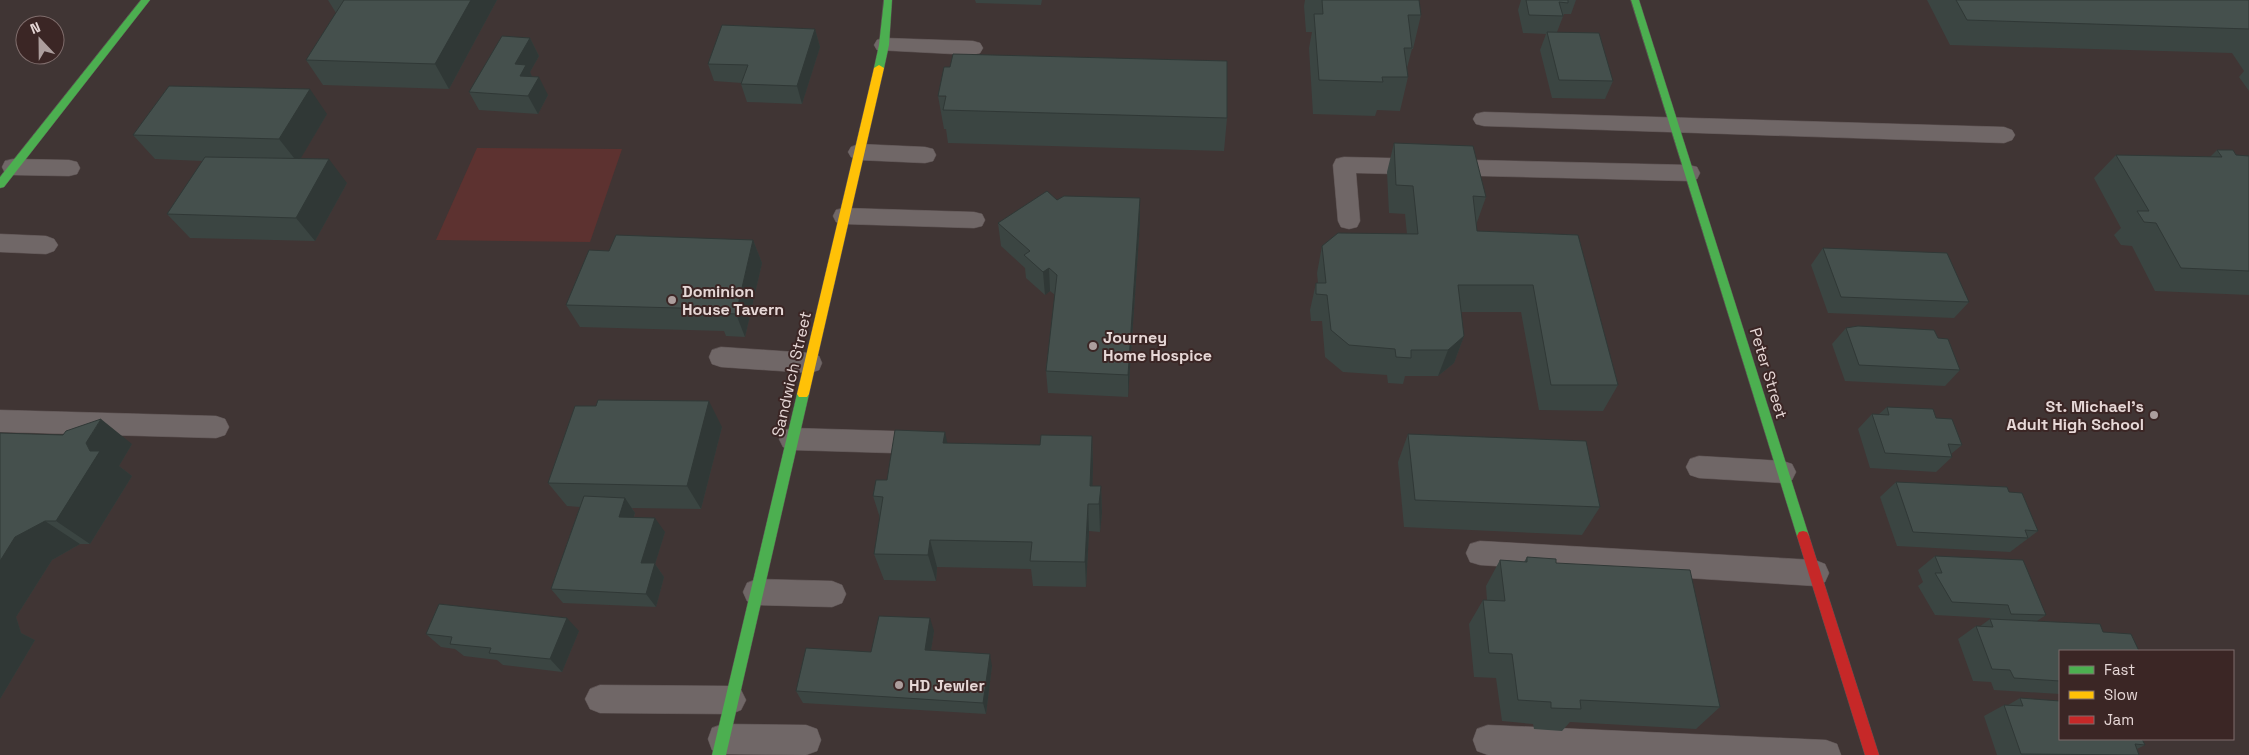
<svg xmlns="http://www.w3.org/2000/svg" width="2249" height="755" font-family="'Space Grotesk',sans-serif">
	<rect width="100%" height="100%" fill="#403534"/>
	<path fill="#5d3230" d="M477,148l145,1 -32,93 -154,-2z"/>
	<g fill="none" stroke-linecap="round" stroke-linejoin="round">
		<defs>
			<g id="lane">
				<path d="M884,38l89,3 7,2 3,5 -3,5 -7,2 -96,-5 -3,-5 3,-5z"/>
				<path d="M1484,112l520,15 8,3 3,5 -3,5 -8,3 -520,-17 -8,-2 -3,-5 3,-5z"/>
				<path d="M859,144l66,3 8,2 3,6 -3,6 -8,2 -66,-3 -8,-3 -3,-5 3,-5z"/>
				<path d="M1344,157l345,8 8,2 3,6 -3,6 -8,2 -333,-8 4,48 -3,6 -8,2 -8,-2 -3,-6 -5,-56 3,-6z"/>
				<path d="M13,159l56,1 8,2 3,6 -3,6 -8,2 -56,-1 -8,-2 -3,-6 3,-6z"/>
				<path d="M844,208l130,4 8,2 3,6 -3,6 -8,2 -130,-4 -8,-2 -3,-6 3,-6z"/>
				<path d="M0,234l46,2 8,3 4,6 -4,6 -8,3 -46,-2z"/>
				<path d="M721,347l89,6 9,3 3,7 -3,7 -9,3 -89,-6 -9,-3 -3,-7 3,-7z"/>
				<path d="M0,410l216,6 9,3 4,8 -4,8 -9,3 -216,-6z"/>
				<path d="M792,428l134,4 9,3 4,8 -4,8 -9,3 -134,-4 -9,-3 -4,-8 4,-8z"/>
				<path d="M1699,456l84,5 9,3 4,8 -4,8 -9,3 -84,-5 -9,-3 -4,-8 4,-8z"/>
				<path d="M1480,541l335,19 10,4 4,9 -4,9 -10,4 -335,-21 -10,-3 -4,-9 4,-9z"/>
				<path d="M757,579l75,2 10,4 4,9 -4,9 -10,4 -75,-2 -10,-4 -4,-9 4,-9z"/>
				<path d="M600,685l131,1 10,4 5,10 -5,10 -10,4 -131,-1 -10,-4 -5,-10 5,-10z"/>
				<path d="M723,724l83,1 11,4 4,11 -4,11 -11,4 -83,-1 -11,-4 -4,-11 4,-11z"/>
				<path d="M1488,725l338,15 11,4 4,11h-353l-11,-4 -4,-11 4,-11z"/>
			</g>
			<g id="fast">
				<path d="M141,0h9l-146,187 -4,1v-11z"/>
				<path d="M884,0h8l-3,45 -5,23 -5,3 -5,-3 5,-23z"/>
				<path d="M1631,0h8l170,536 -2,4 -4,1 -4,-1 -2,-4z"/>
				<path d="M803,389l4,2 2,3 -83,361h-14l85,-361 2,-3z"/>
			</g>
			<path id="slow" d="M879,65l5,3 -75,326 -2,3h-8l-2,-3 77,-326z"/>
			<path id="jam" d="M1803,531l4,1 2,4 70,219h-14l-68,-219 2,-4z"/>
		</defs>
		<use href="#lane" stroke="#5c5252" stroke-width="1"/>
		<use href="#fast" stroke="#5c5252" stroke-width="1"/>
		<use href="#slow" stroke="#5c5252" stroke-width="1"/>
		<use href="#jam" stroke="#5c5252" stroke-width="1"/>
		<use href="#lane" fill="#706767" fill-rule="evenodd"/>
		<use href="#fast" fill="#4caf50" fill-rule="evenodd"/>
		<use href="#slow" fill="#ffc107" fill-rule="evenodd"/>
		<use href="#jam" fill="#c62828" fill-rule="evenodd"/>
	</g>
	<g fill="#3b4542">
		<path d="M328,0h169l-48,89 -126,-4 -17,-25 30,-47z"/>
		<path d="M975,0h67l-1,5 -65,-2z"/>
		<path d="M1305,0h114l2,15 -8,34h-1l-5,19 1,9 -8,34 -23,-1 -2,6 -62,-2 -4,-66 3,-16h-6l-2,-26z"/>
		<path d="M1521,0h55l-5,14h-7l-7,18 56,49 -8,18 -53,-1 -12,-48 6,-16 -23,-1 -5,-23z"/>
		<path d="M1927,0h322v91l-10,-14 5,-6 -12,-18 -282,-8z"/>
		<path d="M815,29l5,18 -18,57 -55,-2 -6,-18 1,-1 -28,-2 -6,-17z"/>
		<path d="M530,38l9,18 -9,16 2,5 16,18 -10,19 -59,-4 -10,-18z"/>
		<path d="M938,96l289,22 -3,33 -276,-8 -2,-14h-2z"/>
		<path d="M327,114l-27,45 47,24 -32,58 -125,-3 -23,-24 36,-53 -48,-2 -22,-24z"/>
		<path d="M1394,143l92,54 -10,28 1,6 101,4 40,150 -15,26 -64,-1 -18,-98h-60l3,24 -10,27 -16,13h-33l-2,8 -15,-1 -1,-8 -44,-3 -18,-15 -3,-36h-11l-1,-11 6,-27h2l-1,-10 5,-27 85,-12 -2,-20 -16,-1 -2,-41z"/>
		<path d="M2217,150l19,5 13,1v139l-94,-4 -23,-45 -11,-1 -7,-10 7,-7 -27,-50 22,-23 94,2z"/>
		<path d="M1057,200l83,22 -12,175 -80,-4 -2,-22 9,-76 -5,-4 -5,4 -19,-17 -1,-10 -24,-22 -3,-23z"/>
		<path d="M753,240l9,23 -17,74 -19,-1 -2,-5 -144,-4 -14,-22 43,-54z"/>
		<path d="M1823,248l146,54 -15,16 -126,-5 -17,-48z"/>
		<path d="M1846,328l92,10 22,32 -15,16 -100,-5 -13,-37z"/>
		<path d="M1887,407l49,11 26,27 -11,9 1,3 -16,15 -66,-4 -12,-39 14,-15h7z"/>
		<path d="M722,427l-21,82 -69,-1 3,5 -1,4 31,15 -10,32 9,13 -8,30 -93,-4 -12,-14 29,-82 -13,-1 -19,-23z"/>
		<path d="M0,433l132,11 -13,22 13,10 -42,68h-10l-28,16 -36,57 5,16 14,7 -35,59z"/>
		<path d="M1408,434l192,73 -18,28 -178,-8 -6,-65z"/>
		<path d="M1092,436l1,29 -1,21h9l1,27 -2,19 -11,-1 -3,56 -53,-1 -2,-17 -94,-2 -1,14 -52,-1 -10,-26 6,-36 -7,-22 14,-16 60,-37 93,2z"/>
		<path d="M1896,482l113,10 29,39 -28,21 -113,-6 -17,-49z"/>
		<path d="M1935,556l111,59 -9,6 23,30v43l-66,-4 -3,-8 -18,-1 -15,-42 18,-13 3,1 11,-8v-1l-55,-3 -17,-29 5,-4 -5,-12z"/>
		<path d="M1527,557l29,6 164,144 -24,22 -126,-7 -8,9 -28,-2 -1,-5 -31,-3 -6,-43 -22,-1 -5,-53 14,-24h4l-1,-14 14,-26 24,2z"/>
		<path d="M579,631l-17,41 -59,-7 -6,-5 -33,-4 -9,-7 -14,-2 -15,-13z"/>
		<path d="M934,631l-3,19 61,16 -6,48 -183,-11 -7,-12 75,-39z"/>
		<path d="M2020,698l125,47 -8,4 2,6h-142l-13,-39 20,-11h4z"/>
	</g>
	<g fill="#303836">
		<path d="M471,0h26l-48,89 -14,-25z"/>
		<path d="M815,29l5,18 -18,57 -5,-18z"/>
		<path d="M530,38l9,18 -9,16 5,11 4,-6 9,18 -10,19 -10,-18 -13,-32z"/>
		<path d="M310,89l17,25 -29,49 -19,-24z"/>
		<path d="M329,159l18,24 -32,58 -19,-23z"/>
		<path d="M1140,198v24l-12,175v-22z"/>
		<path d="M753,240l9,23 -17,74 -9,-23z"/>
		<path d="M1049,268l1,23 -5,4 -2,-23z"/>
		<path d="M1464,336l-10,27 -16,13 10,-26z"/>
		<path d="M709,401l13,26 -21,82 -14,-23z"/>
		<path d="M101,419l31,25 -13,22 13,10 -42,68 -34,-23 34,-70 -4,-8z"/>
		<path d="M945,432l6,29 -8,-18z"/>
		<path d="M1092,436l1,29 -1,39 -2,-18z"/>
		<path d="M1101,486l1,27 -2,19 -1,-28z"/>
		<path d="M625,498l10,15 -6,18 -10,-14z"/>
		<path d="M1088,504l1,27 -3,56 -1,-25z"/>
		<path d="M655,518l10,14 -10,32 9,13 -8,30 -10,-13 -5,-31z"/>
		<path d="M45,521l35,23 -28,16 -36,57 5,16 14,7 -35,59v-138l15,-24z"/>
		<path d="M930,540l7,27 -1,14 -8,-26z"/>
		<path d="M567,618l12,13 -17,41 -12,-13z"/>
		<path d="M930,618l4,13 -5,32 -4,-13z"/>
		<path d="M990,654l2,12 -6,48 -3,-11z"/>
	</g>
	<g fill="#45504d" stroke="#303836">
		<path d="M344,0h127l-36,64 -129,-4z"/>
		<path d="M1322,0h97l2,15h-13l4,33h-8l4,29h-26l1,5 -64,-2 -5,-66h9z"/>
		<path d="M1526,0h42v3l-9,-1 4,14 -34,-1z"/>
		<path d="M1956,0h293v29l-282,-9z"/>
		<path d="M722,25l93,4 -18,57 -56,-2 7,-19 -40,-1z"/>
		<path d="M1547,32l52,1 14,48 -54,-1z"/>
		<path d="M502,36l28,2 -15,26 11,1 -6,11 19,1 -11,19 -59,-4z"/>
		<path d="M953,54l274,7v57l-284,-8 3,-14h-8l6,-29h6z"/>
		<path d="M169,86l141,3 -31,50 -146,-4z"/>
		<path d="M1394,143l79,3 13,51 -13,-1 4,35 101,4 40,150h-67l-18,-100h-75l6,51 -16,14h-37v8l-15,-1 -1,-8 -46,-4 -18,-15 -4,-35 -11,-1v-11h10l-4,-37 16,-13 80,1 -5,-48 -17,-1z"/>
		<path d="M2217,150h16l3,5 13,1v115l-68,-3 -25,-45 -12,-1 -7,-11h12l-33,-56 106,2z"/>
		<path d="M205,157l124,2 -33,59 -129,-4z"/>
		<path d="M1047,191l10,9 7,-4 76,2 -12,177 -82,-4 11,-96 -8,-7 -6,4 -19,-17 6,-4 -32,-28z"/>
		<path d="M616,235l137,5 -17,74 -20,-1 1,-4 -151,-4 23,-55 20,1z"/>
		<path d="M1823,248l124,5 22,49 -128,-5z"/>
		<path d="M1858,326l76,4 4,8 10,1 12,31 -101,-5 -13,-37z"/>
		<path d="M598,400l111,1 -22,85 -139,-3 27,-77h21z"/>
		<path d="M1887,407l46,2 3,9 16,1 10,26 -14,-1 4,13 -67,-4 -13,-39 17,1z"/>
		<path d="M101,419l-15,24 4,8h10l-44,70h-11l-30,16 -15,24v-128l63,2 3,-4z"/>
		<path d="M895,430l50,2 -2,11 97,2 1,-10 51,1 -2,50h11l-2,18h-11l-3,58 -55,-1 2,-19 -102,-2 -2,15 -54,-1 9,-57 -10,-1 3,-16h11z"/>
		<path d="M1408,434l178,7 14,66 -185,-7z"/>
		<path d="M1896,482l111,5 2,5 13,1 16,38 -13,-1 3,8 -115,-6z"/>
		<path d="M584,496l41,2 -6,19 36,1 -14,45h14l-9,31 -95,-5z"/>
		<path d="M1935,556l88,4 23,55 -35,-1 -3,-9 -56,-3 -17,-29h7z"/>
		<path d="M1527,557l29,2v4l134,7 30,137 -140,-7 1,9 -30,-1v-6l-33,-2 -6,-46 -23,-1 -6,-53 22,1 -5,-41 27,2z"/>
		<path d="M439,604l128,14 -17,41 -61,-6 2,-5 -41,-4 2,-7 -26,-3z"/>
		<path d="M879,616l51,2 -5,32 65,4 -7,49 -187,-12 10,-43 65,4z"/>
		<path d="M1990,619l110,5 3,8 28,2 8,17h-79v30l-46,-3 -4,-8 -18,-1 -16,-43 17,1z"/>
		<path d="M2020,698l40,3v38h82l3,6 -10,-1 4,11 -118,-1 -17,-49 19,1z"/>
	</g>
	<g fill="#ac9e9d" stroke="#3b2625" stroke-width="2">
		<circle cx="672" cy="300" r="5"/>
		<circle cx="1093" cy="346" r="5"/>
		<circle cx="2154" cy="415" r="5"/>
		<circle cx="899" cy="685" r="5"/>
	</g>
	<g text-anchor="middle" stroke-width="4" stroke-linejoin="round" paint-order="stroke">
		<g font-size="16" font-weight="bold" fill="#e6d7d6" stroke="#3b2625" text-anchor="start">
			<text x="682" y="297">Dominion<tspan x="682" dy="18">House Tavern</tspan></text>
			<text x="1103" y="343">Journey<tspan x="1103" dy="18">Home Hospice</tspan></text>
			<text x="2144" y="412" text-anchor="end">St. Michael's<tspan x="2144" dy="18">Adult High School</tspan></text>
			<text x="909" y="691">HD Jewler</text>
		</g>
		<g font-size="16" fill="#e6d7d6" stroke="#3b2625">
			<text transform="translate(1769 373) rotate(73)" y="6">Peter Street</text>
			<text transform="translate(791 374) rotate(-77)" y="6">Sandwich Street</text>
		</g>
	</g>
	<rect x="2059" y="650" width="175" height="90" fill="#3b2625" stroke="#7f6d6c"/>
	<rect x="2069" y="666" width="25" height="8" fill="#4caf50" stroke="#7f6d6c"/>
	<text x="2104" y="675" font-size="15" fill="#e6d7d6">Fast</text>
	<rect x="2069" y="691" width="25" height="8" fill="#ffc107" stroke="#7f6d6c"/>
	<text x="2104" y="700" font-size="15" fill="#e6d7d6">Slow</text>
	<rect x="2069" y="716" width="25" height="8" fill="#c62828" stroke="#7f6d6c"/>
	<text x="2104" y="725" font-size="15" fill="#e6d7d6">Jam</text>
	<g transform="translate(40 40) rotate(338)"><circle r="24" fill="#3b2625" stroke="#7f6d6c"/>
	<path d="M0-4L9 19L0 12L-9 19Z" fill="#ac9e9d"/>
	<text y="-8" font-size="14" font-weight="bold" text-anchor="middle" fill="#e6d7d6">N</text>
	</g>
</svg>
